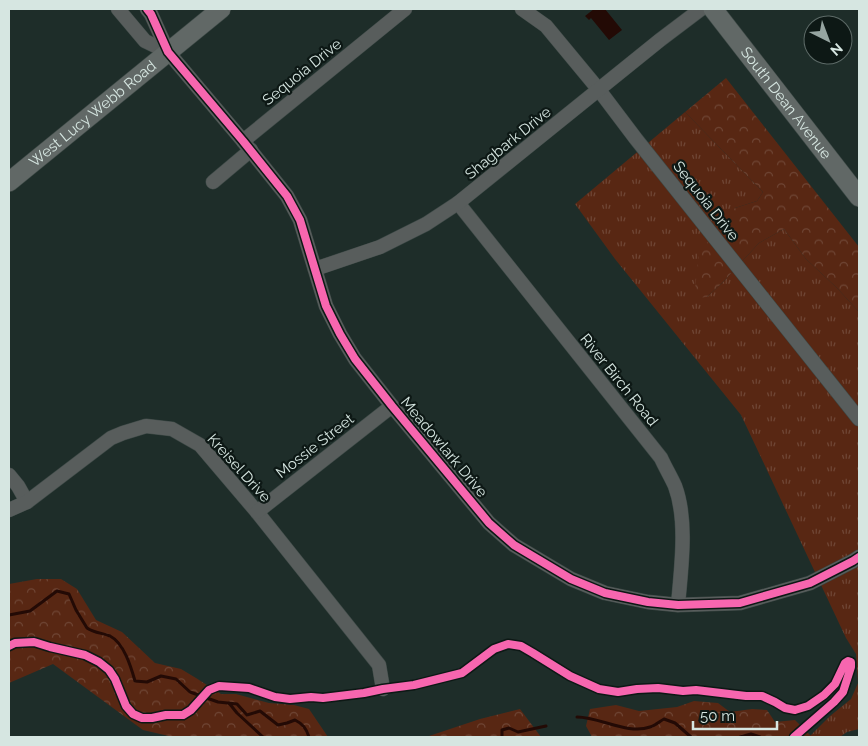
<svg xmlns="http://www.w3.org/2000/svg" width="868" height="746" font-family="Raleway,sans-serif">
	<defs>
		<pattern id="grass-tufts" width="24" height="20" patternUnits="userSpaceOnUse" patternTransform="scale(1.25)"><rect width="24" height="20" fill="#582713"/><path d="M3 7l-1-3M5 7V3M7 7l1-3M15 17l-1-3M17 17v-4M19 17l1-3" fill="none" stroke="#6f4635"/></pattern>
		<pattern id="forest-crowns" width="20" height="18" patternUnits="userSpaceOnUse" patternTransform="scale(1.25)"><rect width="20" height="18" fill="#582713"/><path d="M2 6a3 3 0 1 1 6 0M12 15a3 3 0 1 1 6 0" fill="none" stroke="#6f4635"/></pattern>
	</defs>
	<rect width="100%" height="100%" fill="#1e2d29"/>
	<path fill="url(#grass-tufts)" d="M685,112l78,80 -6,9 -22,7 -28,89 16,-15 36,-39 25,-14 22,30 31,29 22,24v417l-12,3 -7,5h-28l-2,-1 20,-20 21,-17 7,-16 -2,-29 -10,-16 -105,-223 -126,-156 -40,-55z"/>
	<g fill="url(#forest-crowns)">
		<path d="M726,78l133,169v65l-22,-24 -31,-29 -22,-30 -25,14 -36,39 -16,15 -10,1 -2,-9 4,-35 36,-46 22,-7 6,-9 -78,-80z"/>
		<path d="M37,579h24l16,10 19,31 26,12 33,31 26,6 15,9 25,16h15l33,9 25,2 15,4 19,28h-155l-30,-7 -90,-66 -44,19v-99z"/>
		<path d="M694,701l24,2 12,9 22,-3 15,1 8,12 20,-2 17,17h-220l-6,-11 4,-17 26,-4 23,6 38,-4z"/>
		<path d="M520,709l21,28h-115l54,-18z"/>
	</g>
	<path fill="#230a05" d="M594,9h11l17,21 -13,10 -18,-22 -2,2 -4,-4z"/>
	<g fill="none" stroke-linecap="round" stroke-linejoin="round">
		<g stroke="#230a05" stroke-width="3">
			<path d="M9,615l21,-4 27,-20 12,3 7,16 11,18c7,5 16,5 23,8 14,7 21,31 25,45l12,1 14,-6 15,3 14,13 28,10 19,2 10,11 13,-4 18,14 9,-2 8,-3c8,4 11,8 14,17"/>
			<path d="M229,703l8,10 26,24"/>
			<path d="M577,717c23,0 51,18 73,10 5,-1 10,-6 14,-8l11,4 16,14"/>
			<path d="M502,737v-7l7,-2 9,4 28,-6"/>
			<path d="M740,737l11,-3 9,3"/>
		</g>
		<defs>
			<g id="street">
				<path d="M118,9l27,32 23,11"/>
				<path d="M147,9l4,5 17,38 75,89 44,55 13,24 26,86 14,28 15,25 37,47 97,117 25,22 57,34 34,14 43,9 30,3 62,-2 70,-20 43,-22 6,-4"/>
				<path d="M522,9l24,17 53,64 37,49 223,280"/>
				<path d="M243,141l162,-132"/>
				<path d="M213,182l38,-32"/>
				<path d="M458,203l203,255c4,9 10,19 14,28 13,35 6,83 3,119"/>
				<path d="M315,269l65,-22 46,-23 32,-21 202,-163 41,-31"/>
				<path d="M9,475l9,11 9,16"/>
				<path d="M9,510l18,-8 84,-64 12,-5 23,-7 26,3 28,16 57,67 122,153 4,24"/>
				<path d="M257,512l135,-106"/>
			</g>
			<g id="secondary">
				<path id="s1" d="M713,9l146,188"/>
				<path id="s2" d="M9,182l212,-173"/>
			</g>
		</defs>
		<use href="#street" stroke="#3d4946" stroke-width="15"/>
		<use href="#secondary" stroke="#3d4946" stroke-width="20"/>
		<use href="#street" stroke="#585d5c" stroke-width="14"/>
		<use href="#secondary" stroke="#616866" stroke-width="19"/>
		<defs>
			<g id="cycleway">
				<path d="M147,9l4,5 17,38 75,89 44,55 13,24 26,86 14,28 15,25 37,47 97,117 25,22 57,34 34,14 43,9 30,3 62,-2 70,-20 43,-22 6,-4"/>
				<path d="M9,646l6,-3 19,-1 16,5 35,8 14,7 10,8 6,9 11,27 7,8 9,4h10l14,-3h17l8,-5 18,-20 10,-4 30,2 26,9 15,2 21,-2 12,1 41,-5 19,-4 31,-4 48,-12 32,-24 14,-5 13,2 12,7 37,23 29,13 19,3 19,-3 21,-1 25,3 13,-1 50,6h16l13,6 10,6 10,2 13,-4 16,-11 11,-11 10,-21 3,-2 3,1v5l-8,25 -9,10 -40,35"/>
			</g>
		</defs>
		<use href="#cycleway" stroke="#0d1815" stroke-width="11"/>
		<use href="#cycleway" stroke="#f766af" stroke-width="8"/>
	</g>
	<g text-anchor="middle" stroke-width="4.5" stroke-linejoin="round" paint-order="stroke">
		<g font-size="15" fill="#d6e6e1" stroke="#0d1815">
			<text transform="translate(302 72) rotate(-39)" y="5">Sequoia Drive</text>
			<text dy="5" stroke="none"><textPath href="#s1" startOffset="119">South Dean Avenue</textPath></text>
			<text dy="5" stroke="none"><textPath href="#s2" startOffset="108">West Lucy Webb Road</textPath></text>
			<text transform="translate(508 143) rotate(-39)" y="5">Shagbark Drive</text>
			<text transform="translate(706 201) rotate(52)" y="5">Sequoia Drive</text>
			<text transform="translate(619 380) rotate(51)" y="5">River Birch Road</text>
			<text transform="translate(315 446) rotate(-38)" y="5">Mossie Street</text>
			<text transform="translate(444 447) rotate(50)" y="5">Meadowlark Drive</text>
			<text transform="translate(239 468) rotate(48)" y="5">Kreisel Drive</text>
		</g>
	</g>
	<rect width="868" height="746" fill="none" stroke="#d6e6e1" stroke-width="20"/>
	<g transform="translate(828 40) rotate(138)"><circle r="24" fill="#0d1815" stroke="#5d6a67"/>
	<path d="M0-4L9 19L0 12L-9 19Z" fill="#96a5a1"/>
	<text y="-8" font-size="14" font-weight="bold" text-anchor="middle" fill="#d6e6e1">N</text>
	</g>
	<path d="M693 721v8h84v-8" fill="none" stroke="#d6e6e1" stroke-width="2.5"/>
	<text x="700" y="721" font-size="15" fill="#d6e6e1" stroke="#0d1815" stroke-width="4" paint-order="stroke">50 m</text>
</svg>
